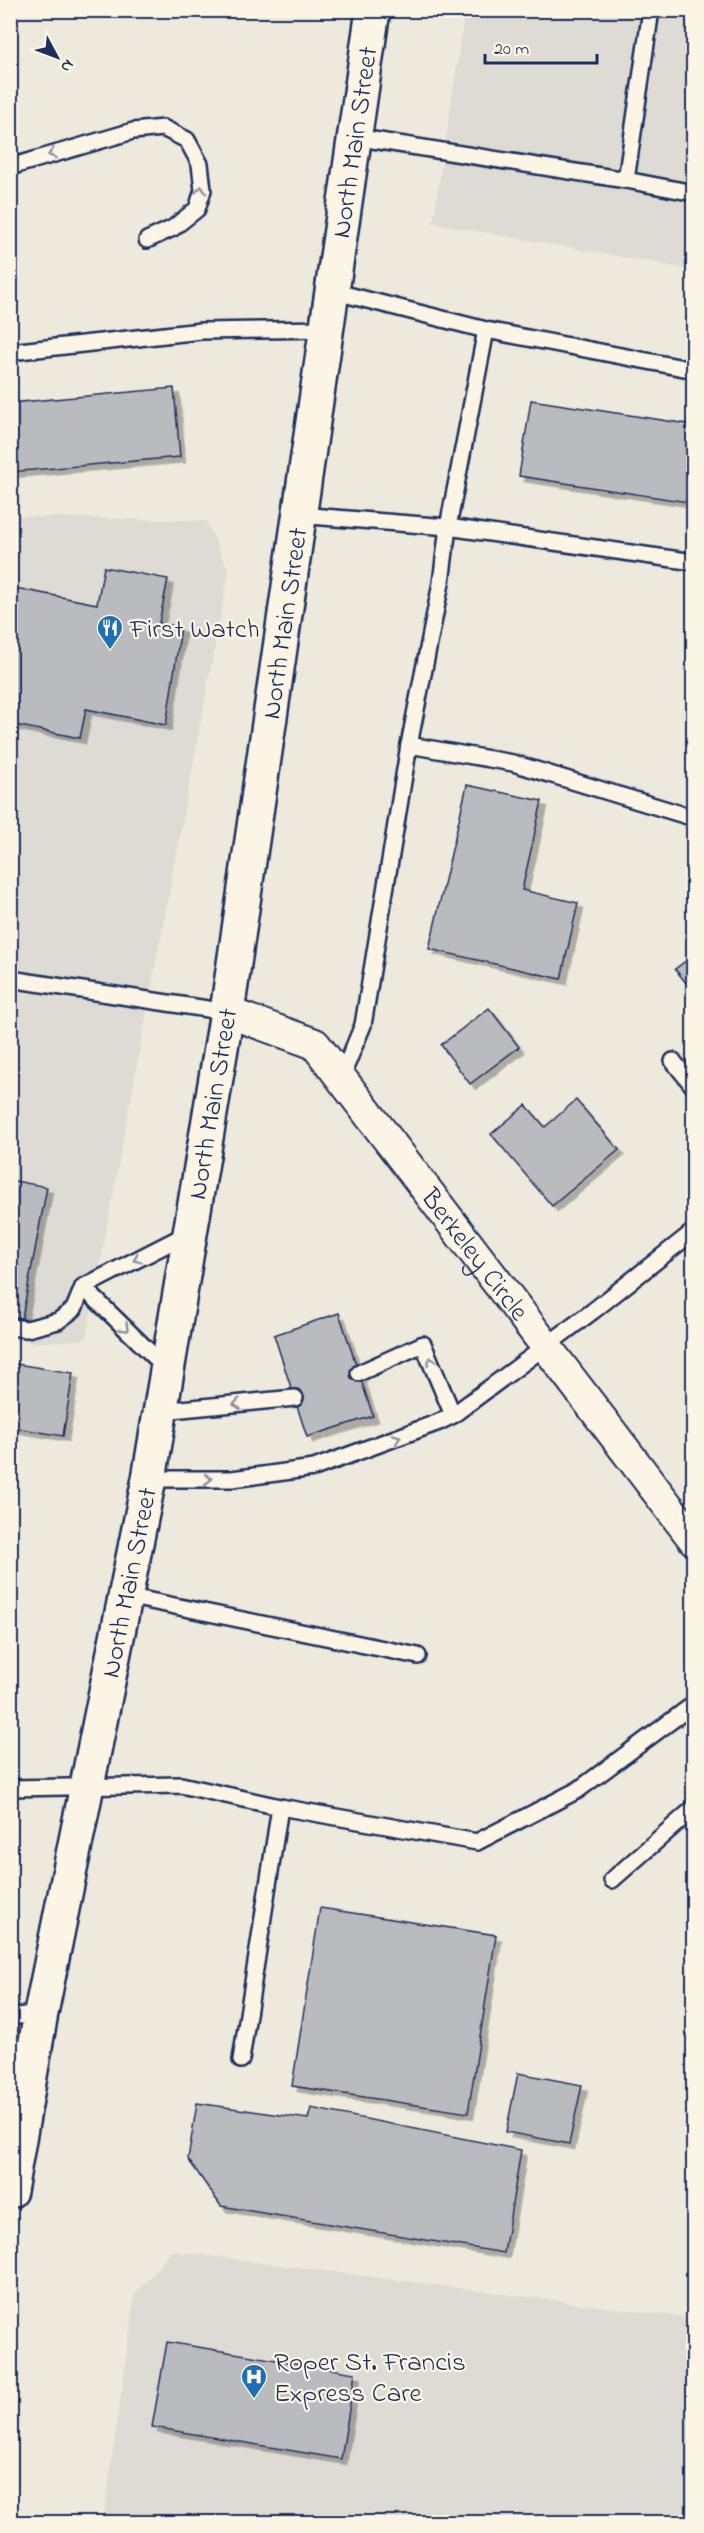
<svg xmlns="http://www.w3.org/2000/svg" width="704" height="2533" font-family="'Indie Flower',sans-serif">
	<defs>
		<filter id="shadow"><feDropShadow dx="5.5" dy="5.5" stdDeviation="0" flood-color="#0004"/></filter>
	</defs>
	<rect width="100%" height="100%" fill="#eee9dd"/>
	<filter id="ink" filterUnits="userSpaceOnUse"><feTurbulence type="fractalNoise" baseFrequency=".0167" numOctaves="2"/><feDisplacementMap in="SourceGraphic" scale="12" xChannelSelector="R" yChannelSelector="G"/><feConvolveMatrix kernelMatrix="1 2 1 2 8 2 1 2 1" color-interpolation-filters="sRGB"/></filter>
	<g filter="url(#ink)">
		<g fill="#dedbd4">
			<path d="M465,11h228v259l-260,-47z"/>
			<path d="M10,516l196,5 23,50 -143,768 -50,4 -26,-4z"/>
			<path d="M11,1789l9,22 -9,65z"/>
			<path d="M172,2251l512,66 9,13v192h-590l32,-228z"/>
		</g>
		<g fill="#babbbe" stroke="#1b2f5e" stroke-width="1.5" filter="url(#shadow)">
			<path d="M174,388l6,69 -170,15v-69z"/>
			<path d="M531,400l163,25v78l-175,-27z"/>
			<path d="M104,567l64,12 -9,44 22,4 -15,98 -80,-16 -6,29 -70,-14v-137l87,17z"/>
			<path d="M467,785l75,16 -20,89 56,13 -17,76 -132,-30z"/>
			<path d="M694,955v38l-19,-24z"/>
			<path d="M489,1008l30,39 -49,37 -29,-39z"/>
			<path d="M576,1100l43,50 -67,56 -61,-72 35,-29 19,22z"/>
			<path d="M10,1180l37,7 -25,131 -12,-2z"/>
			<path d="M339,1313l34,103 -66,21 -33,-102z"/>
			<path d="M10,1363l63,10 -10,63 -53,-9z"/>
			<path d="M320,1908l176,27 -28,178 -176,-27z"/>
			<path d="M518,2073l64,12 -13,59 -63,-12z"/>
			<path d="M197,2103l111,16 3,-11 210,42 -17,103 -283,-47 -33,-47z"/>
			<path d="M167,2342l188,31 -14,86 -189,-32z"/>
		</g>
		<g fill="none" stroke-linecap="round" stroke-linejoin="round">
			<defs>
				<g id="service">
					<path d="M651,10l-25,170 68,13"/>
					<path d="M354,137l272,43"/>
					<path d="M10,167l123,-36 30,-3 24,12 13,24 3,26 -6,19 -24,19 -26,12"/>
					<path d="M332,291l154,39"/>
					<path d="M10,352l191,-21 125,-2"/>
					<path d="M298,515l150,12 246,35"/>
					<path d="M409,745l104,18 181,55"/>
					<path d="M10,979l217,33"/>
					<path d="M673,1061l21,26"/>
					<path d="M341,1078l22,-53 46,-280 32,-162 7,-56 38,-197 208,40"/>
					<path d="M83,1287l84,82"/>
					<path d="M10,1327l17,2 31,-8 16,-12 9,-22 106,-54"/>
					<path d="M359,1373l64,-29 30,71"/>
					<path d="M161,1411l134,-13"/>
					<path d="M149,1479h83l82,-11 125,-46 14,-7 140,-104 101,-80"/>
					<path d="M126,1596l292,60"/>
					<path d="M10,1788l171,-3 99,22 197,35 101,-52 116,-86"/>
					<path d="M612,1880l82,-72"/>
					<path d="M10,2017l31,-4"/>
					<path d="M241,2060l39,-253"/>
				</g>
				<g id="minor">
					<path id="s1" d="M227,1012l88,32 379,496"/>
				</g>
				<g id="primary">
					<path id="s2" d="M10,2191l31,-178 108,-534 78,-467 146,-1002"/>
				</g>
			</defs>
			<use href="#service" stroke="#1b2f5e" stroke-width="20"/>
			<use href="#minor" stroke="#1b2f5e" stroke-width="34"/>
			<use href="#primary" stroke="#1b2f5e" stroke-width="38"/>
			<use href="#service" stroke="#fcf5e5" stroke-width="15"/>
			<use href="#minor" stroke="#fcf5e5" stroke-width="30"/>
			<use href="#primary" stroke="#fcf5e5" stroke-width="33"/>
		</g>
		<defs><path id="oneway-chevron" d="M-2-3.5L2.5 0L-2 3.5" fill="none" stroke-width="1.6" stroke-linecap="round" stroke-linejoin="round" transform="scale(1.5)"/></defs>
		<g stroke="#8c92a2">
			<use href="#oneway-chevron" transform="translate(52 154) rotate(164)"/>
			<use href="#oneway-chevron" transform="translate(201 190) rotate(-85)"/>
			<use href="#oneway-chevron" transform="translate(137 1259) rotate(154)"/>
			<use href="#oneway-chevron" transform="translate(125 1328) rotate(44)"/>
			<use href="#oneway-chevron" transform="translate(431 1361) rotate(-113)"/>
			<use href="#oneway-chevron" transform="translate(237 1404) rotate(174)"/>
			<use href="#oneway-chevron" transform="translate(397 1438) rotate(-20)"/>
			<use href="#oneway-chevron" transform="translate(208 1479)"/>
		</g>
	</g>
	<defs>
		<symbol id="restaurant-pin" viewBox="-11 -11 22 30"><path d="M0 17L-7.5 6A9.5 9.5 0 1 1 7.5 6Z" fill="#1f6fb2" stroke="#fcf5e5"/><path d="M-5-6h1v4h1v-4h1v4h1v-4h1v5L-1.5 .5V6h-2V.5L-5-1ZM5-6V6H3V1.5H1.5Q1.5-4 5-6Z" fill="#fff"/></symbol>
		<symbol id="hospital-pin" viewBox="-11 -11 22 30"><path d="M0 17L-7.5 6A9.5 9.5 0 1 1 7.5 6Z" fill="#1f6fb2" stroke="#fcf5e5"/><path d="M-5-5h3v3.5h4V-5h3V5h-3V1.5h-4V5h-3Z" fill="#fff"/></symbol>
	</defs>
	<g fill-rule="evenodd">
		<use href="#restaurant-pin" x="95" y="613" width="30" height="40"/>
		<use href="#hospital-pin" x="239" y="2362" width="30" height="40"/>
	</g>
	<g text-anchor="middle" stroke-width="4.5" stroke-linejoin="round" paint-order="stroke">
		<g font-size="27" fill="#1b2f5e" stroke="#fcf5e5">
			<text dy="9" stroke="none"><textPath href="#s2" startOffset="2078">North Main Street</textPath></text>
			<text dy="9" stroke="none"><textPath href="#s2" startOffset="1592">North Main Street</textPath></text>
			<text dy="9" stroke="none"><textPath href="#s2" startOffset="1106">North Main Street</textPath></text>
			<text dy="9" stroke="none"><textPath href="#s1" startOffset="358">Berkeley Circle</textPath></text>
			<text dy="9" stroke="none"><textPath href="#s2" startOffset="620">North Main Street</textPath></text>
		</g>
		<g font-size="27" fill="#1b2f5e" stroke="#fcf5e5" text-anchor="start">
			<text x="130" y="637">First Watch</text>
			<text x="274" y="2370">Roper St. Francis<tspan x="274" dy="31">Express Care</tspan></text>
		</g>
	</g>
	<rect width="704" height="2533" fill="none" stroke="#fcf5e5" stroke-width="36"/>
	<rect x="18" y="18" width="668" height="2497" fill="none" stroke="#1b2f5e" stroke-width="2" filter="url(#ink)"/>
	<g transform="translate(57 57) rotate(131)" stroke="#fcf5e5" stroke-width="4.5" paint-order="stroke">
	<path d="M0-4.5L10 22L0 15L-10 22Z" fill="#1b2f5e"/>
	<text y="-9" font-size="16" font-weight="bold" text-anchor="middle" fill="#1b2f5e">N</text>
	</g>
	<path d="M485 54v9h112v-9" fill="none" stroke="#1b2f5e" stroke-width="3"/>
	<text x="494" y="54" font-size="18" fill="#1b2f5e" stroke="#fcf5e5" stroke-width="4.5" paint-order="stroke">20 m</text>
</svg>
